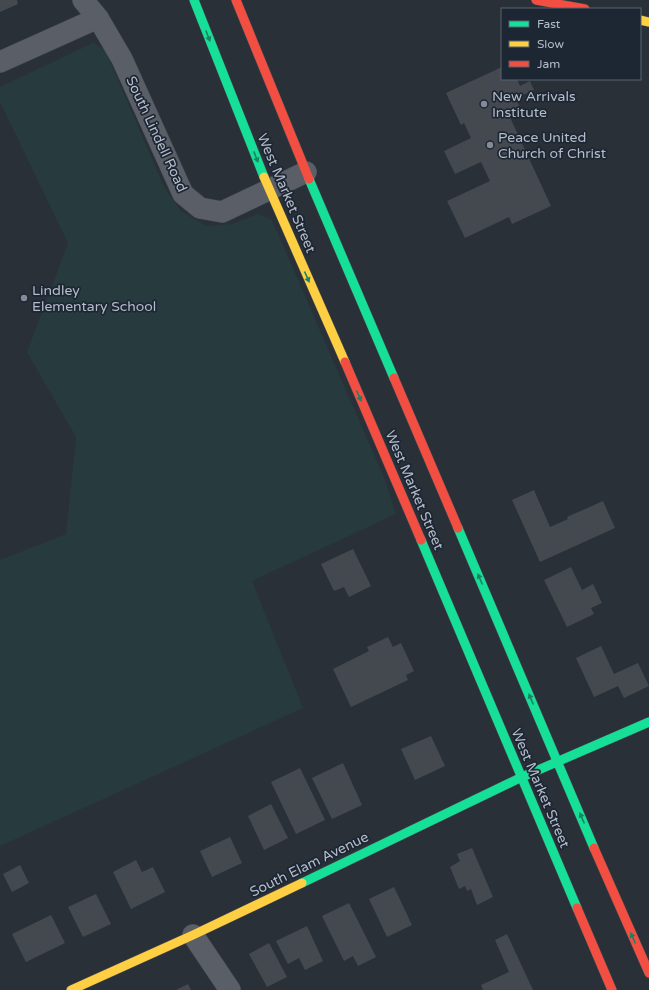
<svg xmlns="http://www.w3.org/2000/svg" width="649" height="990" font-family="'Varela Round',sans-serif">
	<rect width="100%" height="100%" fill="#2a3038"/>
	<path fill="#273a3e" d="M93,43l12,7 59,137 17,24 25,15 26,-2 26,-10 14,6 113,260 11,34 -144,67 51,127 -303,138v-286l66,-26 10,-97 -49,-85 41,-109 -68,-141v-15z"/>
	<g fill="#444950">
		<path d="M0,0h17l1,4 -18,8z"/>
		<path d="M502,67v12h15l3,7 10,-5 4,9 -18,8 4,10 -12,5 43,93 -39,18 -3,-7 -44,21 -18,-37 43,-20 -9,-19 -26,12 -11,-23 27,-13 -7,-15 -3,2 -15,-32z"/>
		<path d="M534,490l16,37 18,-8 -1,-2 36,-16 12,27 -75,34 -28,-62z"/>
		<path d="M353,549l18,37 -22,11 -5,-10 -10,4 -13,-27z"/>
		<path d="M571,567l11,23 11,-6 9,19 -11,5 3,6 -27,13 -23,-47z"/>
		<path d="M388,637l5,10 8,-4 13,28 -8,4 2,5 -57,27 -18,-38 36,-18 -2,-4z"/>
		<path d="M601,646l13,28 24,-11 11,23 -25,12 -6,-12 -24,11 -18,-39z"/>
		<path d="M431,736l14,30 -30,14 -14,-31z"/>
		<path d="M343,763l19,42 -30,14 -20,-41z"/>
		<path d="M300,768l25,52 -29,14 -25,-52z"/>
		<path d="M271,804l17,34 -24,12 -16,-34z"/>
		<path d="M230,837l12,26 -30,14 -12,-26z"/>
		<path d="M472,848l21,49 -16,8 -6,-16 -4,2 -2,-5 -6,3 -9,-22 10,-6 -3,-7z"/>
		<path d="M136,860l6,12 11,-5 12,25 -34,17 -18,-37z"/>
		<path d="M20,865l9,18 -17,9 -9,-18z"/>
		<path d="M394,887l18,38 -25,12 -18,-38z"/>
		<path d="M96,894l15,30 -28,13 -15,-30z"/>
		<path d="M349,903l27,54 -18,9 -5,-10 -9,5 -22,-45z"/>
		<path d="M51,915l14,28 -39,19 -14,-28z"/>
		<path d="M307,926l16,35 -18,9 -6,-12 -11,6 -12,-23z"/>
		<path d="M507,934l26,56h-50l-2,-5 28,-13 -14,-32z"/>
		<path d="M269,943l18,34 -20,10 -18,-33z"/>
		<path d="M188,984l3,6h-15z"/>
	</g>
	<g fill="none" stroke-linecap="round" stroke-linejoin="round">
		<defs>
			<g id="street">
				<path d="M83,0l15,18 24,41 61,135 17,14 22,4 84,-40"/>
				<path d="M0,62l98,-44"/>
				<path d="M193,935l37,55"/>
			</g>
			<g id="fast">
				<path d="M194,0l70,177"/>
				<path d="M309,179l85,199"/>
				<path d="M458,528l136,320"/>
				<path d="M421,540l156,368"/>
				<path d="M302,883l220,-106 127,-55"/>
			</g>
			<g id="slow">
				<path d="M640,20l9,2"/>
				<path d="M264,177l81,185"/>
				<path d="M71,990l122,-55 109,-52"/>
			</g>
			<g id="jam">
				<path d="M236,0l73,179"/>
				<path d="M536,0l49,9"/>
				<path d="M345,362l76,178"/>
				<path d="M394,378l64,150"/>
				<path d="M594,848l55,125"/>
				<path d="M577,908l35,82"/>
			</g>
		</defs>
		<use href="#street" stroke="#484c53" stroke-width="22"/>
		<use href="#fast" stroke="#484c53" stroke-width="10"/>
		<use href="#slow" stroke="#484c53" stroke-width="10"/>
		<use href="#jam" stroke="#484c53" stroke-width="10"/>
		<use href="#street" stroke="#5a5e66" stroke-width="21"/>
		<use href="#fast" stroke="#16e098" stroke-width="9"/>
		<use href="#slow" stroke="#ffcf43" stroke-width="9"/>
		<use href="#jam" stroke="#f24e42" stroke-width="9"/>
	</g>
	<defs><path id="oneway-solid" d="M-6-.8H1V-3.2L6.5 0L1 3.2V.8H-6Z"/></defs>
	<g fill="#1a8366">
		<use href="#oneway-solid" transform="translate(208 36) rotate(69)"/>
		<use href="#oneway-solid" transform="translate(256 157) rotate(69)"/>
		<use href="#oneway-solid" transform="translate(307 277) rotate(66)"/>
		<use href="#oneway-solid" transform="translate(359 396) rotate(66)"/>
		<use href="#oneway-solid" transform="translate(480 579) rotate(-113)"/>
		<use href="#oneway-solid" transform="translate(531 699) rotate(-113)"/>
		<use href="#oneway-solid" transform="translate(582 818) rotate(-113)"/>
		<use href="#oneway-solid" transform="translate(633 938) rotate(-114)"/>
	</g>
	<g fill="#848b96" stroke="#1d2633" stroke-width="1.5">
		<circle cx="484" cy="104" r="4"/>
		<circle cx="490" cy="145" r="4"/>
		<circle cx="24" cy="298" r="4"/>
	</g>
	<g text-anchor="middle" stroke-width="3.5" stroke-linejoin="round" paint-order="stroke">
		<g font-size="14" fill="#b4bcc9" stroke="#1d2633" text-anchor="start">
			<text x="492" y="101">New Arrivals<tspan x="492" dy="16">Institute</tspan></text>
			<text x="498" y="142">Peace United<tspan x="498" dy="16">Church of Christ</tspan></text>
			<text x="32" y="295">Lindley<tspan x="32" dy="16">Elementary School</tspan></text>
		</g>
		<g font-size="14" fill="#b4bcc9" stroke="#1d2633">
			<text transform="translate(157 134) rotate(65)" y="5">South Lindell Road</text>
			<text transform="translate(287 193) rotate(67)" y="5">West Market Street</text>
			<text transform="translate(415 490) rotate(67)" y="5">West Market Street</text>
			<text transform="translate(541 788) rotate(67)" y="5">West Market Street</text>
			<text transform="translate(309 864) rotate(-26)" y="5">South Elam Avenue</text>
		</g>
	</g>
	<rect x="501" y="8" width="140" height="72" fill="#1d2633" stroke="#59626f"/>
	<rect x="509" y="21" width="20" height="6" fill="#16e098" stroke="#59626f"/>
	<text x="537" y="28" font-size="12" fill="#b4bcc9">Fast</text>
	<rect x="509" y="41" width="20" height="6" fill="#ffcf43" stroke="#59626f"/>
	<text x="537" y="48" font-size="12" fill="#b4bcc9">Slow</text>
	<rect x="509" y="61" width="20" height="6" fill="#f24e42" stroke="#59626f"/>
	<text x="537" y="68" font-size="12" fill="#b4bcc9">Jam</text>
</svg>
